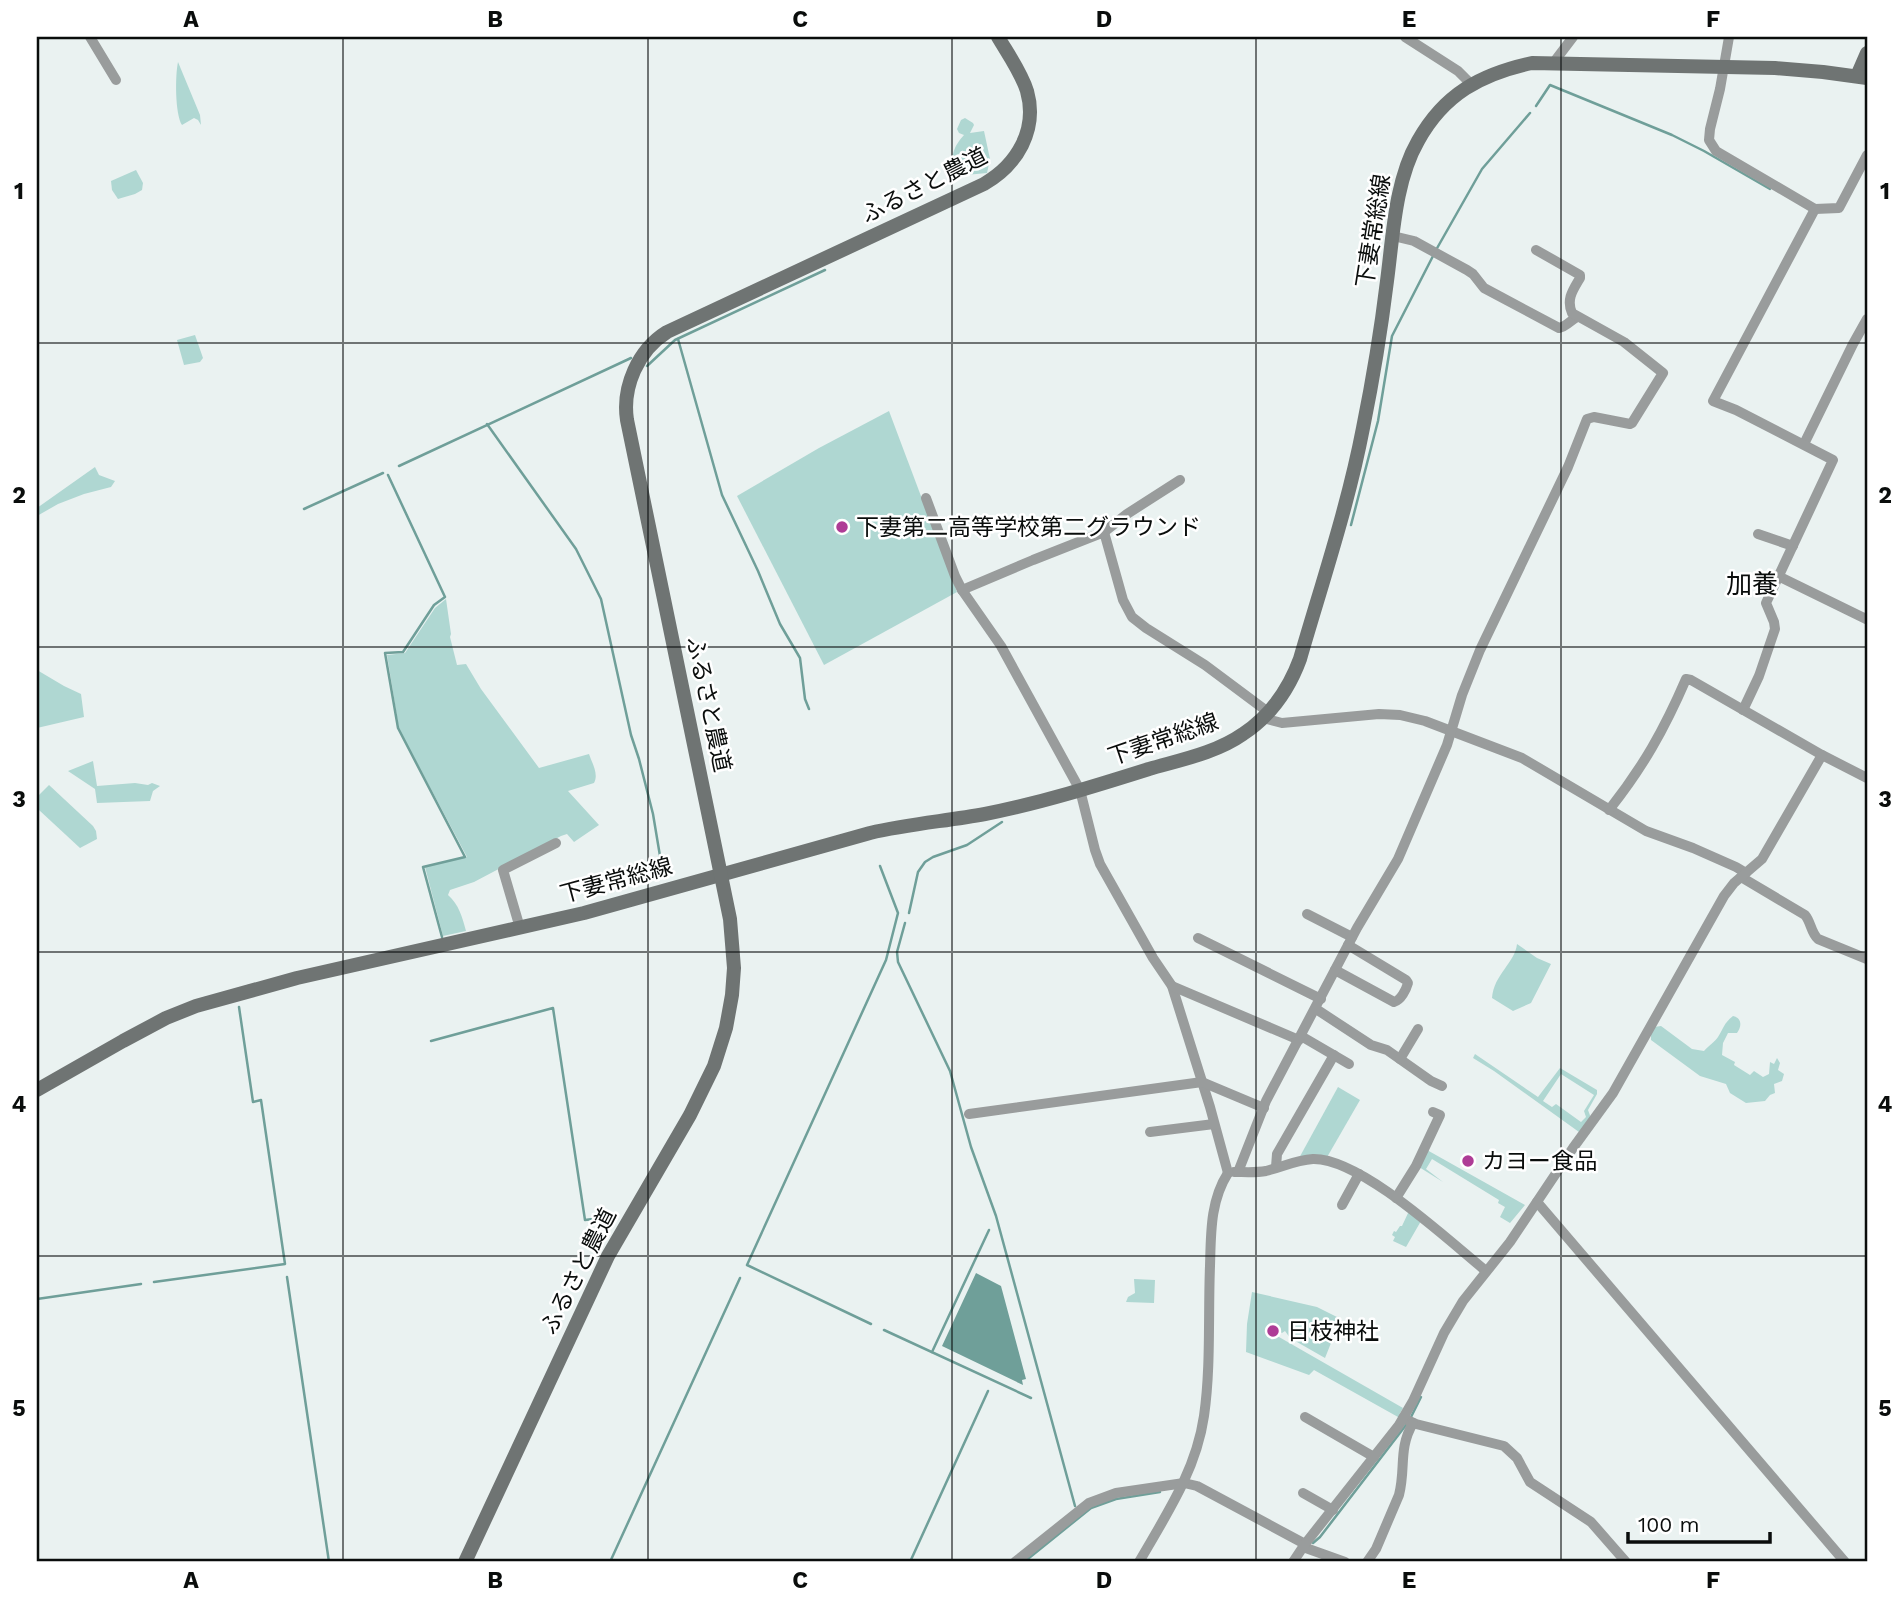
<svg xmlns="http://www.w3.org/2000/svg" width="1904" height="1599" font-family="'Work Sans','Noto Sans JP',sans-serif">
	<rect width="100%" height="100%" fill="#eaf2f1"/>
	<g fill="#afd7d2" fill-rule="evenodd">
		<path d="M178,62l22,53 1,10 -3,-5 -4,-2 -12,7c-7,-11 -7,-49 -4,-63z"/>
		<path d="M965,118l8,5 1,2 -4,8 14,-2 6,28 -3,14 -32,3c-5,-17 -3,-28 9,-41l-5,-2 -2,-4 4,-9z"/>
		<path d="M136,170l7,13 -1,7 -7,4 -17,5 -6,-9 -1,-9z"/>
		<path d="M195,335l8,23 -3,4 -16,3 -7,-25z"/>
		<path d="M889,411l68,181 -133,73 -87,-169 82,-48z"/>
		<path d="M95,467l4,8 16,6 -4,6 -27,7 -26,10 -21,12v-8z"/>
		<path d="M446,599l5,35 -1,3 7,28 9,-1 15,25 58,79 50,-14c3,9 10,20 5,29l-26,8 31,34 -25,17 -7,-8 -6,2 -87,46 -24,8 -2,5c11,10 14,21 18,36l-23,5 -18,-69 42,-10 -68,-128 -12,-74 18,-2 30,-45z"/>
		<path d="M37,670l27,16 17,8 3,23 -47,11z"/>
		<path d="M93,761l4,25 38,-3 13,2 4,-2 8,3 -7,5 -3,10 -53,2 -2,-14 -27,-18z"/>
		<path d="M49,785l44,41 3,5 1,8 -17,9 -41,-38 -2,-2v-11z"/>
		<path d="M1517,944l20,14 14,6 -20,39 -18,8 -21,-13c2,-24 23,-35 25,-54z"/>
		<path d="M1733,1016c9,2 9,10 4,17h-9l-5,10 -1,12 13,7 -1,3 16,10 4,-4 9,6 6,-3 1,-12 4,2 3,-6 3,5 -2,7 6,4 -2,7 -8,3 1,9 -5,2 -5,6 -19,2 -16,-10 -4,-9 -26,-8 -49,-36v-9l3,-4 7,-1 31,23 12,2c4,-5 11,-9 14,-14 6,-9 5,-13 15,-21z"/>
		<path d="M1475,1054l63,43 22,-29 37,22v4l-9,16 3,8 -12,14 -85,-61 -21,-13zM1561,1074l33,21 -10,16 2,6 -5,5 -25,-18 -4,3 -9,-6z"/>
		<path d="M1338,1087l22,13 -34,59 -28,1z"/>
		<path d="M1427,1150l98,55 -15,18 -10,-6 5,-10 -7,-4 1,-3 -67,-41 -6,10 17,13 -24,-15z"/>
		<path d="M1409,1211l12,10 -15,26 -13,-6 2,-4 -3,-2 2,-4 2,1 4,-6h2z"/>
		<path d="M1134,1279l21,1 -1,23 -28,-1 2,-5 7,-4z"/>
		<path d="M1252,1292l65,15 20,10 -9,24 3,2 -6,15 -35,-20 -5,-7 -3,2 -6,-5 -4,5 131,75 -5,9 -84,-47 -5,5 -63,-23 1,-28z"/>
	</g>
	<path fill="#6f9f99" d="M976,1273l25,13 25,93 -4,1 1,5 -81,-39z"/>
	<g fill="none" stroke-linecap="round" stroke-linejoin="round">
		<g stroke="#6f9f99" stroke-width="2.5">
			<path d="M1536,106l14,-21 122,50 32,16 66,38"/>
			<path d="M1436,250l46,-81 48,-56"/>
			<path d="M678,339l44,156 36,76 22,53 20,34 5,41 4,10"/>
			<path d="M647,366l28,-26 150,-70"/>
			<path d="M487,424l89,125 25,50 30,136 8,24 14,55 7,42 -4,10"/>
			<path d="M399,466l232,-108"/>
			<path d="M388,475l57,122 -11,8 -31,47 -18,1 13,75 67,129 -42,10 19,70"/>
			<path d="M304,509l79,-36"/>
			<path d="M1351,525l27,-104 14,-85 41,-80"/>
			<path d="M909,913l9,-41 7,-10 8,-5 34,-12 35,-23"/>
			<path d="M905,923l-8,29 1,10 52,109 21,76 25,69 79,290"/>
			<path d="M431,1041l122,-33 32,212 31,-4"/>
			<path d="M287,1277l42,285"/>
			<path d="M154,1282l131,-18 -24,-164 -8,2 -14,-95"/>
			<path d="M37,1299l104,-15"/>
			<path d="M871,1324l-124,-59 139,-305 12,-47 -18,-47"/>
			<path d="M884,1330l147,68"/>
			<path d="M932,1352l57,-122"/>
			<path d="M1410,1419l11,-22"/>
			<path d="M1313,1543l7,-6 86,-112"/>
			<path d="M610,1562l130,-284"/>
			<path d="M910,1562l78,-171"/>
			<path d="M1024,1562l67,-54 25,-9 44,-7"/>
		</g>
		<g stroke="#999c9c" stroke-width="10">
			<path d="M90,37l26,43"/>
			<path d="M1405,37l53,34 13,13"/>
			<path d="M1729,37l-9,52 -10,40 -1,11 7,11 99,58 24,-1 28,-53"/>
			<path d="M1554,62l19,-25"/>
			<path d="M1393,236l21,5 53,29 6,4 11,14 75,40c7,-1 12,-8 18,-11"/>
			<path d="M1804,444l49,-100 14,-25"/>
			<path d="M926,498l29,78 7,14 39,56 79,144 15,60 5,14 53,94 19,28 38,121 18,66"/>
			<path d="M1104,532l23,-18 53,-34"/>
			<path d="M1758,534l35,12"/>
			<path d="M1778,576l88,43 1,-2"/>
			<path d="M962,590l71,-30 71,-28 19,68 9,17 14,11 59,37 63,47"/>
			<path d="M1743,710l16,-34 16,-47 -1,-7 -8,-19 67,-143 -97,-50 -23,-9 102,-192"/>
			<path d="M1263,718l19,5 97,-9 21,1 25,6 97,37 124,73 47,17 43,19 10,6"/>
			<path d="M1609,810c34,-43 55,-80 77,-131l5,1 131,75 45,23"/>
			<path d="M1741,877l64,38c6,7 6,18 13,24l49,20"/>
			<path d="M1307,914l45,23"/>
			<path d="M520,928l-17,-58 53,-27"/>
			<path d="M1198,938l123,61"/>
			<path d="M1335,970l59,32c7,-2 12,-12 14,-19l-2,-3 -58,-35"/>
			<path d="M1172,986l127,54"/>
			<path d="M1316,1009l55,36 16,5 44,31 11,5"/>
			<path d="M1301,1036l48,28"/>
			<path d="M1400,1059l18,-30"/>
			<path d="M969,1114l233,-32 62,26"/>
			<path d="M1150,1132l64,-8"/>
			<path d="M1276,1167l1,-13 57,-99"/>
			<path d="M1234,1172c10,0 22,1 32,-1 16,-4 30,-11 47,-12 48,-1 136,82 173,112"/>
			<path d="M1238,1172l28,-71 91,-173 41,-69 49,-114 15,-50 18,-45 88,-183 19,-48 7,-2 36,7 2,-1 31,-50 -39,-31 -52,-29c-6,-14 1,-23 8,-35v-3l-44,-25"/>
			<path d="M1396,1198l20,-32 24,-51 -7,-3"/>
			<path d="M1537,1202l308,360"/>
			<path d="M1342,1205l17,-31"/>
			<path d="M1305,1417l69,40"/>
			<path d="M1403,1418l13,6 88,22 13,12 13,24 61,40 35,40"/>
			<path d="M1303,1493l30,17"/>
			<path d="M1303,1547l42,15"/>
			<path d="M1015,1562l74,-59 27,-10 68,-10 13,3 108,58"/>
			<path d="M1139,1562c27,-47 57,-91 65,-146 7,-49 4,-100 6,-150 1,-32 0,-65 18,-93"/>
			<path d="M1293,1562l12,-18 94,-119 14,-24 31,-68 19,-32 47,-59 63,-94 40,-55 111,-197 10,-13 28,-24 60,-104"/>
			<path d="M1367,1562l9,-13 23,-54c7,-27 -1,-46 14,-72"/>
		</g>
		<g stroke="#6f7473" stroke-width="14">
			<path d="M1857,76l10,-23"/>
			<path d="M37,1090l86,-49 43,-23 30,-12 101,-28 287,-65 286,-80c38,-9 77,-12 115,-19 56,-11 110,-28 164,-45 31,-9 67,-16 94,-35 27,-18 46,-45 57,-75 22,-76 48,-153 63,-231 10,-49 18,-98 24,-147 6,-45 8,-100 31,-140 26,-47 63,-67 114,-78l243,5 48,4 44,6"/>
			<path d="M465,1562l143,-306 82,-141 24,-49 12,-38 6,-33 2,-27 -4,-49 -103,-499c-5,-33 11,-70 40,-88l317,-148c33,-19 54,-54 43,-93 -6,-19 -19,-37 -29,-54"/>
		</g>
	</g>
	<path fill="none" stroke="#0a0d0c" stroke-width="2" stroke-opacity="0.55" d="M343,37v1525M648,37v1525M952,37v1525M1256,37v1525M1561,37v1525M37,343h1830M37,647h1830M37,952h1830M37,1256h1830"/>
	<g fill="#ae3c96" stroke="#fff" stroke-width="2.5">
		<circle cx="842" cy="527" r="7"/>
		<circle cx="1468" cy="1161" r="7"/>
		<circle cx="1273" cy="1331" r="7"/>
	</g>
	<g text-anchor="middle" stroke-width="5" stroke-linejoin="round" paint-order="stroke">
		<g font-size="23" fill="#0a0d0c" stroke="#fff">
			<text transform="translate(924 185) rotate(-27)" y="8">ふるさと農道</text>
			<text transform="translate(1373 231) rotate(-81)" y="8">下妻常総線</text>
			<text transform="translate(709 704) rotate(78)" y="8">ふるさと農道</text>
			<text transform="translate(1163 739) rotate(-19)" y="8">下妻常総線</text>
			<text transform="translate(616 880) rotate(-15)" y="8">下妻常総線</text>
			<text transform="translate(578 1271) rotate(-63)" y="8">ふるさと農道</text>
		</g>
		<g font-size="23" fill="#0a0d0c" stroke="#fff" text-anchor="start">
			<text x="856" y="535">下妻第二高等学校第二グラウンド</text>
			<text x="1482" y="1169">カヨー食品</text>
			<text x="1287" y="1339">日枝神社</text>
		</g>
		<g font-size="26" fill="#0a0d0c" stroke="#fff">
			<text x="1752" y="593">加養</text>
		</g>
	</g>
	<rect width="1904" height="1599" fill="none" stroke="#ffffff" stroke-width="77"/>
	<path d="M1628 1532v10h142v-10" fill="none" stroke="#0a0d0c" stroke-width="3.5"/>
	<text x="1638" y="1532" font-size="21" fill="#0a0d0c" stroke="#ffffff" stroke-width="5" paint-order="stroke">100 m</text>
	<rect x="38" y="38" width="1828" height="1522" fill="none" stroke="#0a0d0c" stroke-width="2.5"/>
	<g font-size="23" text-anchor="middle" font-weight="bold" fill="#0a0d0c">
		<text x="191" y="27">A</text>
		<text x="495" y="27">B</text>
		<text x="800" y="27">C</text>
		<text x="1104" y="27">D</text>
		<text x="1409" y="27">E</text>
		<text x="1713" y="27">F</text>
		<text x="19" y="199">1</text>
		<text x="1885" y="199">1</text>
		<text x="19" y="503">2</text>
		<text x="1885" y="503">2</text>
		<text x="19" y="807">3</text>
		<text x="1885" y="807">3</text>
		<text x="19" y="1112">4</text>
		<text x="1885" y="1112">4</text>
		<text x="19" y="1416">5</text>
		<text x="1885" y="1416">5</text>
		<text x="191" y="1588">A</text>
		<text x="495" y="1588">B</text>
		<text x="800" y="1588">C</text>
		<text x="1104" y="1588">D</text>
		<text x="1409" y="1588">E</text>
		<text x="1713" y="1588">F</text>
	</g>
</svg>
